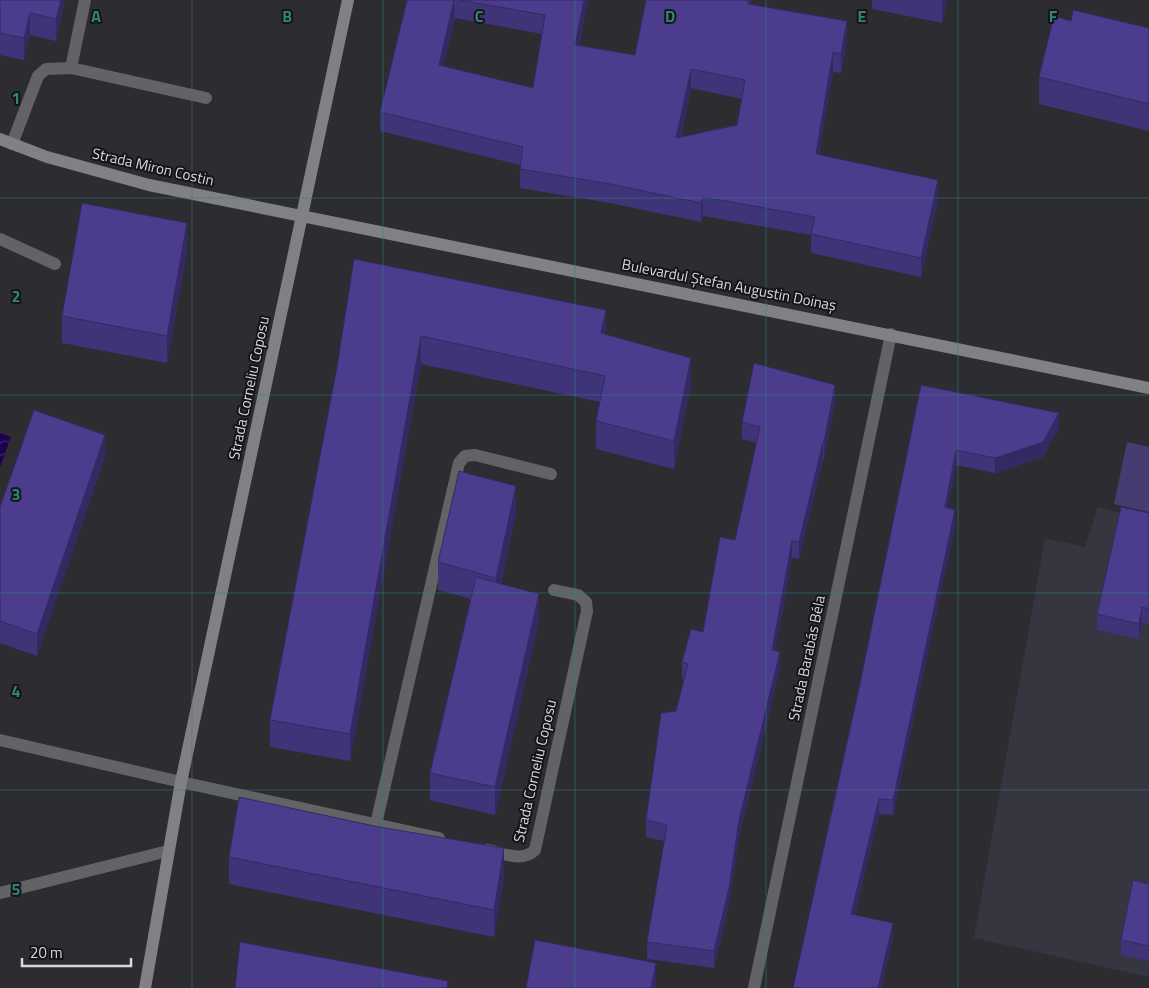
<svg xmlns="http://www.w3.org/2000/svg" width="1149" height="988" font-family="'Titillium Web',sans-serif">
	<defs>
		<pattern id="water-waves" width="16" height="10" patternUnits="userSpaceOnUse" patternTransform="scale(1.25)"><rect width="16" height="10" fill="#1e0052"/><path d="M0 5q4-4 8 0t8 0" fill="none" stroke="#3e256a"/></pattern>
	</defs>
	<rect width="100%" height="100%" fill="#2c2c31"/>
	<path fill="#363640" d="M1098,507l51,13v457l-175,-39 71,-400 40,9z"/>
	<path fill="#453d72" d="M1127,442l22,5v65l-35,-8z"/>
	<path fill="url(#water-waves)" d="M0,433l11,4 -11,30z"/>
	<g fill="none" stroke-linecap="round" stroke-linejoin="round">
		<g stroke="#636365" stroke-width="12">
			<path d="M71,68l14,-68"/>
			<path d="M12,144l26,-68 8,-7 25,-1 135,30"/>
			<path d="M0,239l55,25"/>
			<path d="M0,740l181,42 258,56"/>
			<path d="M376,824l83,-361 6,-7 10,-1 76,19"/>
			<path d="M487,850c16,3 35,13 48,0l52,-239 -1,-9 -8,-7 -24,-5"/>
			<path d="M0,893l168,-42"/>
		</g>
		<path stroke="#636365" stroke-width="12" d="M754,988l137,-654"/>
		<g stroke="#818184" stroke-width="12">
			<path d="M0,139l47,18 102,28 1000,203"/>
			<path d="M145,988l36,-206 167,-782"/>
		</g>
	</g>
	<g fill="#403479" fill-rule="evenodd">
		<path d="M0,0h65l-9,41 -26,-6 -6,25 -24,-5z"/>
		<path d="M407,0h181l-9,45 56,10 11,-55h-1h106v5l96,35 -6,33 -8,-1 -14,82 119,46 -17,77 -110,-24v-18l-108,-19 -2,6 -91,-19 -90,-15v-23l-140,-34v-19zM455,18l87,16 -9,54 -90,-22zM691,88l51,11 -5,26 -56,12z"/>
		<path d="M872,0h75l-5,23 -70,-14z"/>
		<path d="M1071,21l78,7v103l-110,-27v-27z"/>
		<path d="M187,250l-20,113 -105,-20v-27z"/>
		<path d="M354,259l252,75 85,51 -17,84 -78,-20v-28l4,-19 -179,-38 -71,397 -80,-14v-27l67,-353z"/>
		<path d="M921,385l138,43 -16,29 -48,16 -39,-8 -9,43 8,17 -62,290 -14,-1 -24,100 38,24 -100,50 68,-309z"/>
		<path d="M835,402l-11,57h-1l-24,100 -7,-1 -17,93 5,18 -41,168 -10,68 -15,63 -67,-9v-17l17,-101 -18,-4v-17l38,-141h-2v-17l21,-30 32,-92 22,-97 -15,-4v-17z"/>
		<path d="M105,457l-68,199 -37,-13v-136z"/>
		<path d="M1149,513v111l-7,-2 -3,17 -42,-9v-16z"/>
		<path d="M516,514l-15,70 38,37 -44,194 -65,-15v-27l41,-174 -33,-9v-28z"/>
		<path d="M229,857l275,19 -10,61 -265,-53z"/>
		<path d="M1149,884v77l-28,-6v-15z"/>
	</g>
	<g fill="#342a63">
		<path d="M61,0h4l-9,41v-22z"/>
		<path d="M454,0l1,18 -16,66v-19z"/>
		<path d="M584,0h4l-13,64v-19z"/>
		<path d="M748,0h3l-3,23z"/>
		<path d="M942,0h5l-5,23z"/>
		<path d="M30,13v22l-6,25v-22z"/>
		<path d="M847,21v19l-6,33v-19z"/>
		<path d="M833,52v20l-17,101v-19z"/>
		<path d="M691,69v19l-15,69v-19z"/>
		<path d="M938,180v20l-17,77v-19z"/>
		<path d="M703,197v19l-2,6v-19z"/>
		<path d="M187,223v27l-20,113v-27z"/>
		<path d="M606,310v27l-5,-4z"/>
		<path d="M421,336v28l-71,397v-27z"/>
		<path d="M691,358v27l-17,84v-28z"/>
		<path d="M835,385v17l-11,57v-17z"/>
		<path d="M1059,413v15l-16,29 -48,16v-15z"/>
		<path d="M105,435v22l-68,199v-22z"/>
		<path d="M823,442v17l-24,100v-17z"/>
		<path d="M956,450v15l-11,58v-16z"/>
		<path d="M516,486v28l-20,92v-28z"/>
		<path d="M955,510v15l-62,290v-15z"/>
		<path d="M792,541v17l-20,108v-16z"/>
		<path d="M539,594v27l-44,194v-28z"/>
		<path d="M1142,607v15l-3,17v-15z"/>
		<path d="M780,652v17l-41,168 -10,68 -15,63v-17l25,-131z"/>
		<path d="M879,799v15l-28,115v-15z"/>
		<path d="M504,848v28l-10,61v-27z"/>
		<path d="M893,923v15l-11,50h-4z"/>
		<path d="M656,963v25h-5z"/>
	</g>
	<g fill="#4b3c8d" stroke="#342a63" fill-rule="evenodd">
		<path d="M0,0h61l-5,19 -26,-6 -6,25 -24,-5z"/>
		<path d="M407,0h47l-15,65 94,23 12,-73 -85,-15h124l-9,45 60,10 11,-55h102v4l99,17 -6,33 -8,-2 -17,102 122,26 -17,78 -110,-24 4,-17 -112,-20 -2,6 -91,-19 -90,-15 3,-22 -143,-35zM691,69l54,11 -8,45 -61,13z"/>
		<path d="M1073,10l76,18v76l-110,-27 15,-61 17,5z"/>
		<path d="M82,203l105,20 -20,113 -105,-20z"/>
		<path d="M354,259l252,51 -5,23 90,25 -17,83 -78,-20 9,-45 -184,-40 -71,398 -80,-14 67,-353z"/>
		<path d="M754,363l81,22 -11,57h-1l-24,100 -7,-1 -20,109 8,2 -41,168 -10,68 -15,63 -67,-9 20,-117 -21,-5 15,-107 15,-2 12,-47 -6,-2 9,-33 12,3 17,-95 15,3 25,-113 -18,-5z"/>
		<path d="M921,385l138,28 -16,29 -48,16 -39,-8 -11,57 10,3 -62,290 -14,-1 -28,115 42,9 -15,65h-85l68,-309z"/>
		<path d="M34,410l71,25 -68,199 -37,-13v-114z"/>
		<path d="M459,471l57,15 -20,92 -58,-16z"/>
		<path d="M1121,507l28,6v96l-7,-2 -3,17 -42,-10z"/>
		<path d="M476,577l63,17 -44,193 -65,-14z"/>
		<path d="M239,797l140,30 125,21 -10,62 -265,-53z"/>
		<path d="M1133,880l16,4v62l-28,-6z"/>
		<path d="M535,940l121,23 -5,25h-125z"/>
		<path d="M240,942l208,39 -1,7h-212z"/>
	</g>
	<path fill="none" stroke="#2d857e" stroke-width="1" stroke-opacity="0.55" d="M192,0v988M383,0v988M575,0v988M766,0v988M958,0v988M0,198h1149M0,395h1149M0,593h1149M0,790h1149"/>
	<g text-anchor="middle" stroke-width="4" stroke-linejoin="round" paint-order="stroke">
		<g font-size="15" fill="#d9d9dc" stroke="#151517">
			<text transform="translate(153 167) rotate(13)" y="5">Strada Miron Costin</text>
			<text transform="translate(729 285) rotate(11)" y="5">Bulevardul Ștefan Augustin Doinaș</text>
			<text transform="translate(249 388) rotate(-78)" y="5">Strada Corneliu Coposu</text>
			<text transform="translate(807 658) rotate(-78)" y="5">Strada Barabás Béla</text>
			<text transform="translate(535 771) rotate(-77)" y="5">Strada Corneliu Coposu</text>
		</g>
	</g>
	<g font-size="16" text-anchor="middle" font-weight="bold" fill="#2d857e" stroke="#151517" stroke-width="4" stroke-linejoin="round" paint-order="stroke">
		<text x="96" y="22">A</text>
		<text x="287" y="22">B</text>
		<text x="479" y="22">C</text>
		<text x="670" y="22">D</text>
		<text x="862" y="22">E</text>
		<text x="1053" y="22">F</text>
		<text x="16" y="104">1</text>
		<text x="16" y="302">2</text>
		<text x="16" y="500">3</text>
		<text x="16" y="697">4</text>
		<text x="16" y="895">5</text>
	</g>
	<path d="M22 958v8h109v-8" fill="none" stroke="#d9d9dc" stroke-width="2.5"/>
	<text x="30" y="958" font-size="15" fill="#d9d9dc" stroke="#151517" stroke-width="4" paint-order="stroke">20 m</text>
</svg>
